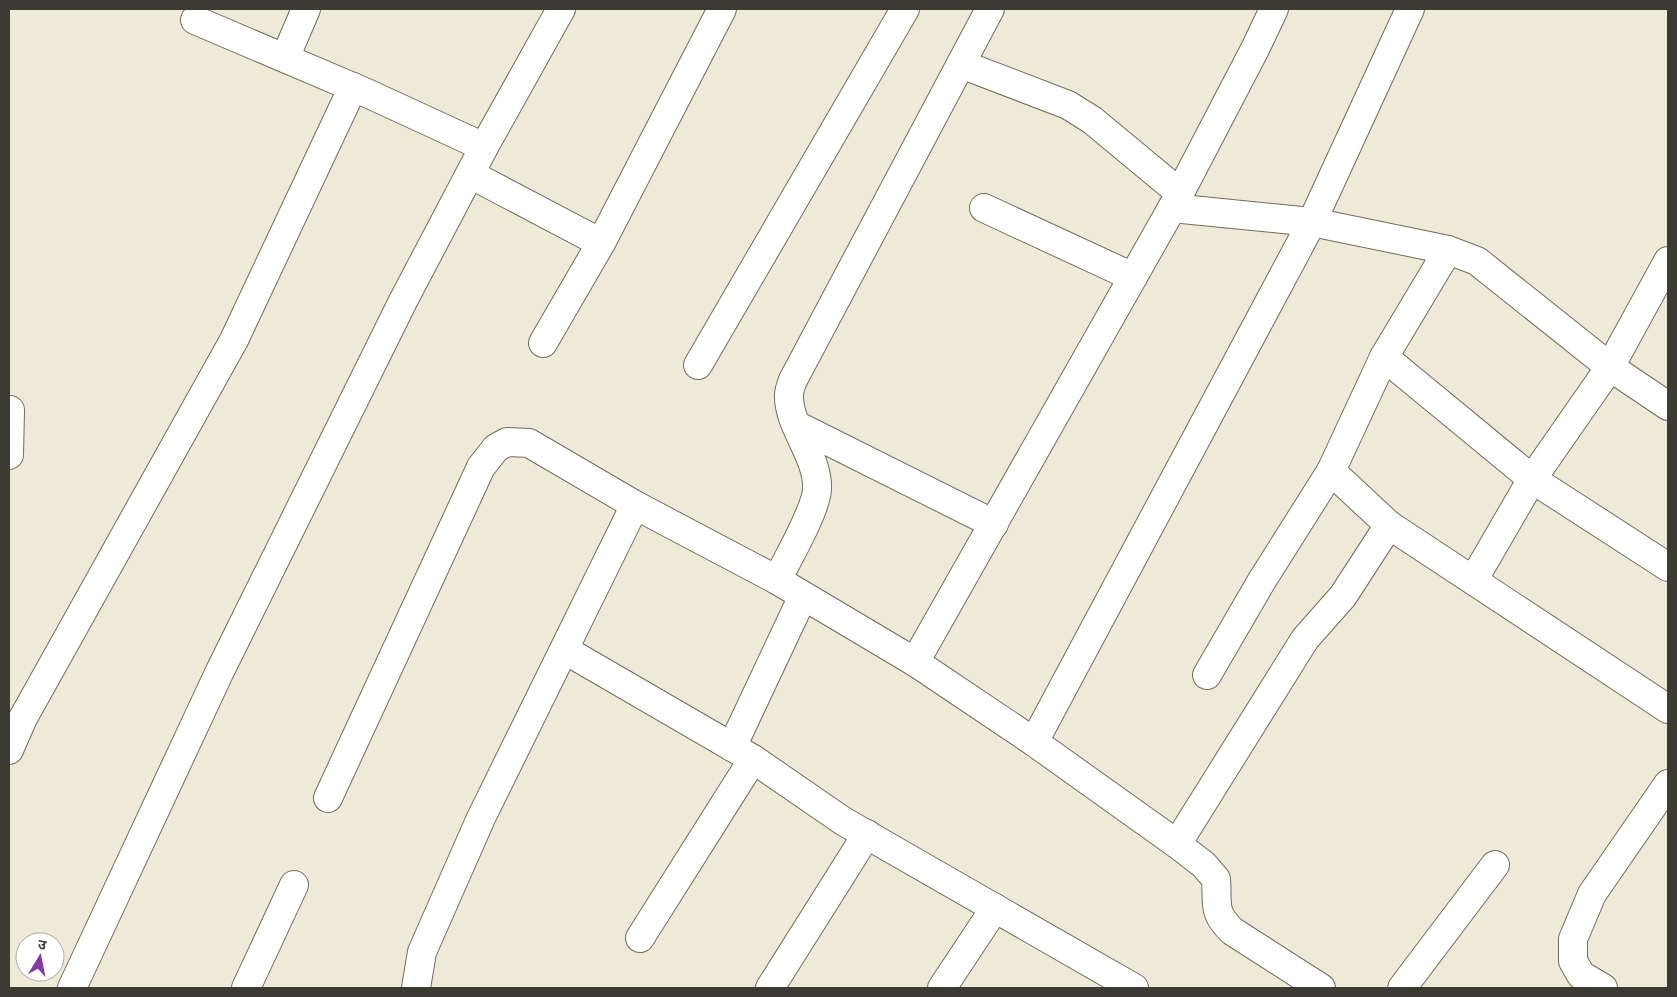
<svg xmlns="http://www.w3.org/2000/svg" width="1677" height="997" font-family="Mulish,'Noto Sans Devanagari',sans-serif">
	<rect width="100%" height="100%" fill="#edead7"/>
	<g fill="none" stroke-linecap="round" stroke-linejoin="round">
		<defs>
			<g id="street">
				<path d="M195,20l174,74 115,53"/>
				<path d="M285,58l21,-49"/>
				<path d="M961,64l107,41 24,15 88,73"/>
				<path d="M470,174l131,69"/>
				<path d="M984,208l149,69"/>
				<path d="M1172,208l140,14 136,28 29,11 133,106 58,39"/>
				<path d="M543,343l58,-100 121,-234"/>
				<path d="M1384,357l148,122 136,88"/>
				<path d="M698,365l207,-356"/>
				<path d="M798,426l196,98"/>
				<path d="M9,455l1,-45"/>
				<path d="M1331,471l58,54"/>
				<path d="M1474,579l58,-100 78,-112 58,-106"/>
				<path d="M777,580c11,-22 38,-68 40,-90 2,-33 -29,-64 -28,-95 0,-5 2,-10 4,-15l197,-371"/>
				<path d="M565,650l188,109 90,62 291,167"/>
				<path d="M915,662l257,-454 83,-159 19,-40"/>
				<path d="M1207,675l54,-93 70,-111 53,-114 64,-107"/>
				<path d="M1034,742l278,-520 98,-213"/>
				<path d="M732,747l71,-151"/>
				<path d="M9,750l14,-32 211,-378 119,-253"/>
				<path d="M328,798l153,-331 15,-19 11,-6 22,1 106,62 142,75 138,82 119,80 143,102 128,-205 38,-43 46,-71 279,184"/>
				<path d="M1177,844l27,21 12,14c2,26 -4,32 16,52l89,57"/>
				<path d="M640,938l113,-179"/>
				<path d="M72,988l147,-315 184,-372 81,-154 77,-138"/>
				<path d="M246,988l48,-103"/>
				<path d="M416,988l6,-36 59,-134 154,-313"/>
				<path d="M770,988l97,-154"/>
				<path d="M942,988l53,-80"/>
				<path d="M1402,988l93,-123"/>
				<path d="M1603,988l-22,-13 -8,-14v-22l19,-45 76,-110"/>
			</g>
		</defs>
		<use href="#street" stroke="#706d5c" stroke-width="30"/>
		<use href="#street" stroke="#fff" stroke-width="28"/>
	</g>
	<rect width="1677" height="997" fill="none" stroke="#3c3b33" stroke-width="20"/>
	<g transform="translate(40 957) rotate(10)"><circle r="24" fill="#ffffff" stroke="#b1b1ad"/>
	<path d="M0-4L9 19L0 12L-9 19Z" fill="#8638a8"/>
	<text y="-8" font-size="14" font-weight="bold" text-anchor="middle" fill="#3c3b33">उ</text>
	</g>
</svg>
